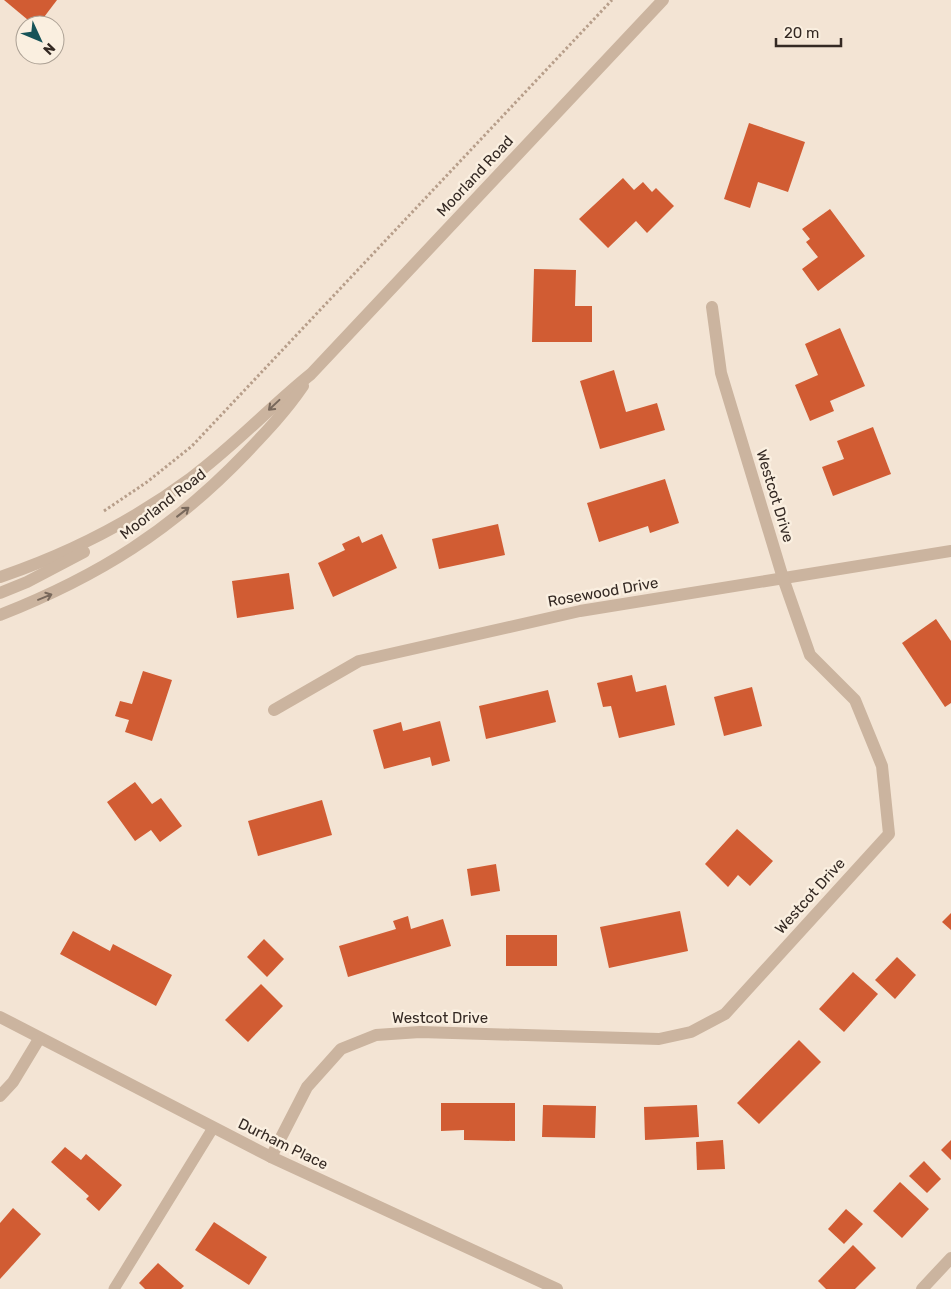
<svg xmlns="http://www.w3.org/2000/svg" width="951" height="1289" font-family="Rubik,sans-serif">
	<rect width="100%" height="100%" fill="#f3e4d4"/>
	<g fill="#d15c33">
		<path d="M4,0h53l-19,25h-4z"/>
		<path d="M749,123l56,19 -17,50 -30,-10 -8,26 -26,-9z"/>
		<path d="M623,178l11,12 9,-8 9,10 4,-4 18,18 -27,27 -11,-12 -28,27 -29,-29z"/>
		<path d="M830,209l35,47 -47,35 -16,-22 16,-12 -12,-15 4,-3 -8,-10z"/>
		<path d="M534,269l42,1 -1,36h17v36h-60z"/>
		<path d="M840,328l25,58 -35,15 4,10 -24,10 -15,-36 23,-10 -13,-31z"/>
		<path d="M614,370l12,42 31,-9 8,27 -65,19 -20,-68z"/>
		<path d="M873,427l18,47 -58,22 -11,-29 22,-8 -7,-18z"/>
		<path d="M665,479l14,44 -29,10 -2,-7 -49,16 -12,-39z"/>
		<path d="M498,524l7,31 -66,14 -7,-30z"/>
		<path d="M382,534l15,34 -64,29 -15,-34 27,-13 -3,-6 17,-8 3,7z"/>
		<path d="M289,573l5,36 -57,9 -5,-37z"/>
		<path d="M936,619l15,22v62l-6,4 -43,-64z"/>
		<path d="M143,671l29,9 -20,61 -27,-9 4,-12 -14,-4 5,-15 12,3z"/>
		<path d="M632,675l4,17 30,-7 9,40 -56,13 -8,-32 -8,1 -6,-24z"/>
		<path d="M752,687l10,39 -38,10 -10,-39z"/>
		<path d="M548,690l8,32 -70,17 -7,-33z"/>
		<path d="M440,721l10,40 -18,5 -2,-9 -46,12 -11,-39 28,-8 2,9z"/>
		<path d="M135,782l17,22 9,-6 21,28 -22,16 -9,-12 -16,11 -28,-39z"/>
		<path d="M322,800l10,35 -74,21 -10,-35z"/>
		<path d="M737,829l36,32 -23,25 -12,-11 -10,12 -23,-23z"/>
		<path d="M496,864l4,27 -29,5 -4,-27z"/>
		<path d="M680,911l8,40 -79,17 -9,-41z"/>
		<path d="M951,913v17l-9,-8z"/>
		<path d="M408,916l3,13 32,-10 8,27 -103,31 -9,-31 57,-17 -3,-8z"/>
		<path d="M73,931l37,20 3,-7 59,31 -16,31 -96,-52z"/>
		<rect x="506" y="935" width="51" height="31"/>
		<path d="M264,939l20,20 -17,18 -20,-20z"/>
		<path d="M897,957l19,18 -21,24 -20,-19z"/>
		<path d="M853,972l25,22 -34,38 -25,-23z"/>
		<path d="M261,984l22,22 -35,36 -23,-22z"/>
		<path d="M799,1040l22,22 -62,62 -22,-21z"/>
		<path d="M441,1103h74v38l-51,-1v-10l-23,1z"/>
		<path d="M543,1105l53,1 -1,32 -53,-1z"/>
		<path d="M697,1105l2,32 -54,3 -1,-33z"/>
		<path d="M723,1140l2,29 -28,1 -1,-28z"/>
		<path d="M951,1140v20l-10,-10z"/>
		<path d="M65,1147l16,13 5,-6 36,31 -23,26 -13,-12 3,-3 -38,-34z"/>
		<path d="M924,1161l17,18 -14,14 -18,-17z"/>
		<path d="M900,1182l29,27 -27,29 -29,-27z"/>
		<path d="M13,1208l28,26 -41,45v-56z"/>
		<path d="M846,1209l17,15 -19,20 -16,-15z"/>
		<path d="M214,1222l53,35 -18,28 -54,-35z"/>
		<path d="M853,1245l23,23 -21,21h-29l-8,-8z"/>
		<path d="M158,1263l26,23 -3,3h-36l-6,-6z"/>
	</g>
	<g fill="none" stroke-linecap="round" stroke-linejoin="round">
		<path stroke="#b79e8a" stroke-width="3" stroke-dasharray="2.5 2.5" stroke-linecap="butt" d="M104,511l43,-29 45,-36 420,-446"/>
		<path stroke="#cbb49f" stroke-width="11" d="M114,1289l99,-161"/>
		<g stroke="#cbb49f" stroke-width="12">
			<path d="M274,710l85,-49 221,-50 371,-60"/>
			<path d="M0,1017l271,140 286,132"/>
			<path d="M0,1096l13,-14 26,-43"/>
			<path d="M271,1157l36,-70 34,-38 35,-14 44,-3 239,7 32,-7 34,-18 164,-180 -7,-68 -27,-66 -45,-45 -27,-77 -62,-205 -9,-66"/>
			<path d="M922,1289l29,-31"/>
		</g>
		<g stroke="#cbb49f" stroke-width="12">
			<path d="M0,577c68,-23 133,-56 191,-99 43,-32 79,-71 120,-104l352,-374"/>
			<path d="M0,593l27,-11 57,-30"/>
			<path d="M0,615c99,-39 172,-85 246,-162 21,-22 40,-42 57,-67"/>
		</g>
	</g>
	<defs><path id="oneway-shaft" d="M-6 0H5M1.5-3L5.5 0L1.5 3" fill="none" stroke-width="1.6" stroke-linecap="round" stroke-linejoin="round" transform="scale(1.25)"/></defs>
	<g stroke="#78685b">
		<use href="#oneway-shaft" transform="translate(274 405) rotate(137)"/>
		<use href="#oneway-shaft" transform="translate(183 512) rotate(-38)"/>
		<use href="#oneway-shaft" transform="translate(45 597) rotate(-22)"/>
	</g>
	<g text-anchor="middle" stroke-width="5" stroke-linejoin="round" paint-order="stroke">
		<g font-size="15" fill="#342923" stroke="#faefe0">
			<text transform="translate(475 176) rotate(-47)" y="5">Moorland Road</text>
			<text transform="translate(775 496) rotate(73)" y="5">Westcot Drive</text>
			<text transform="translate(163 504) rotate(-38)" y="5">Moorland Road</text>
			<text transform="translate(603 592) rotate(-10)" y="5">Rosewood Drive</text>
			<text transform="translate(810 896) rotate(-48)" y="5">Westcot Drive</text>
			<text x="440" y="1023">Westcot Drive</text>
			<text transform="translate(283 1144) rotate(26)" y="5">Durham Place</text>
		</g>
	</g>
	<g transform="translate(40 40) rotate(134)"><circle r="24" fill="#faefe0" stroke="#aba094"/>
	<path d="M0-4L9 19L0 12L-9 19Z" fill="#165358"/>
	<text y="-8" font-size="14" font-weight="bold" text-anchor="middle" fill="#342923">N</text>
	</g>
	<path d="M776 38v8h65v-8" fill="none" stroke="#342923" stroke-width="2.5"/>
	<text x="784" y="38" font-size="15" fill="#342923" stroke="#faefe0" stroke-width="4" paint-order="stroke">20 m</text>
</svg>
